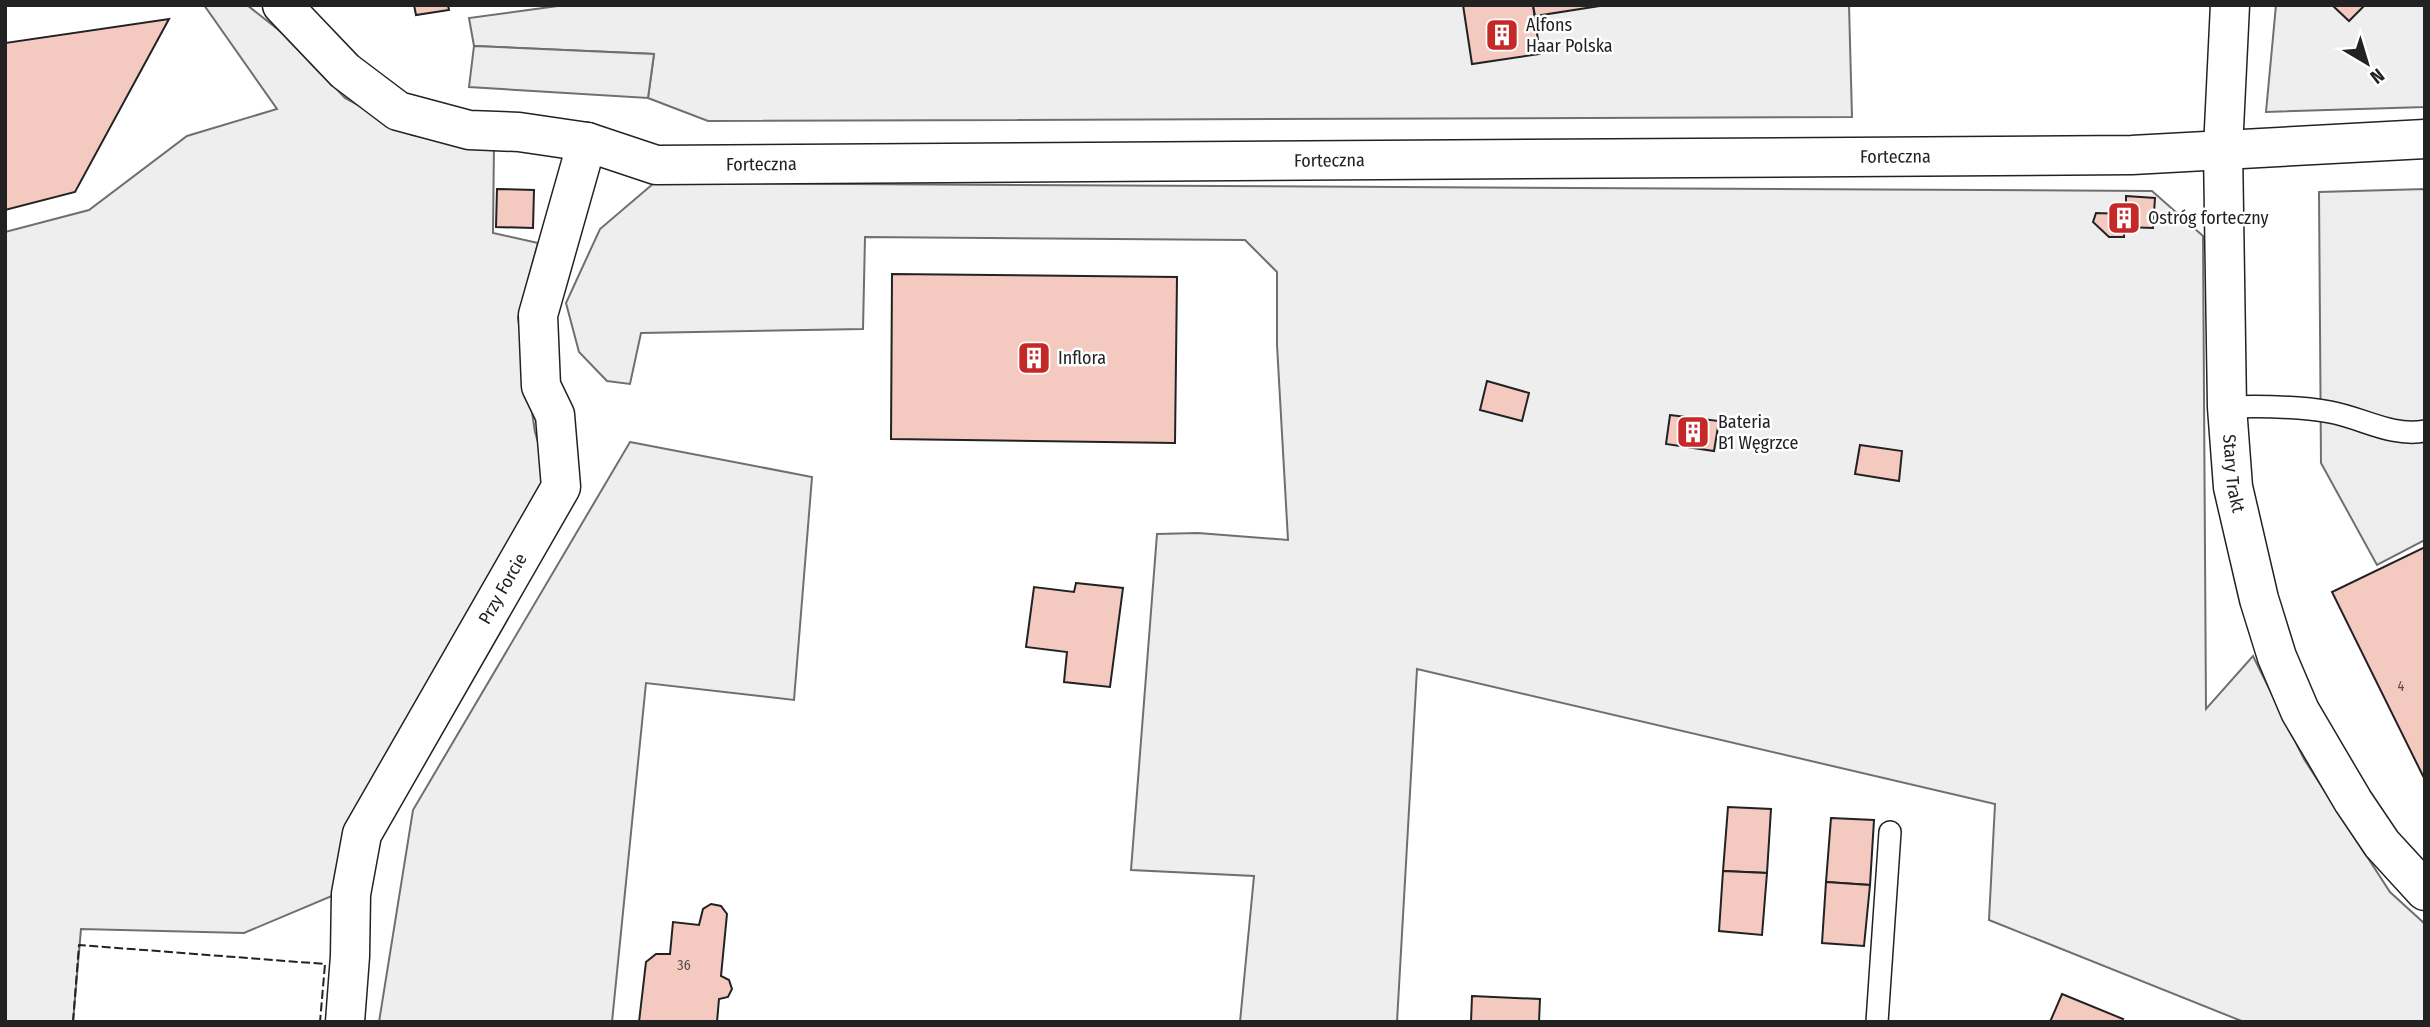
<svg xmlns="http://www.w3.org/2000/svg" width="2430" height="1027" font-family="'Fira Sans Condensed',sans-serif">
	<rect width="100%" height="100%" fill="#fff"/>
	<g fill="#eee" stroke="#6f6f6f" stroke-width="2">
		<path d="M204,5h43l38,30 60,63 67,37 82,9 -1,89 45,10 -20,75 17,114 12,40 -208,421 -95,40 -163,-4 -8,93h-68v-790l84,-22 98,-74 90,-27z"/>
		<path d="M565,5h1284l3,112 -1144,4 -60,-23 6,-44 -180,-8 -5,-28z"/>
		<path d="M2276,5h149v102l-159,5z"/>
		<path d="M654,183l1498,8 51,45 3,473 47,-53 51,103 86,133 35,32v98h-181l-255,-102 6,-116 -578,-135 -20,353h-157l14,-146 -123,-6 26,-336 41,-1 90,7 -11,-195v-73l-32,-32 -380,-3 -2,92 -222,4 -11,51 -23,-3 -28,-29 -13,-49 34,-74z"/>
		<path d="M630,442l182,35 -18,223 -148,-17 -34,339h-233l34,-212z"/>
	</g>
	<g fill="#ededed" stroke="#6f6f6f" stroke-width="2">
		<path d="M474,46l180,8 -6,44 -179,-11z"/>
		<path d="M2425,189v351l-48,25 -56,-102 -2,-271z"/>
	</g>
	<g fill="#f3c9c0" stroke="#222" stroke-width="2">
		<path d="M414,5h34l1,5 -33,5z"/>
		<path d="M1463,5h70l7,49 -68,10z"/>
		<path d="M1533,5h73l-71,11z"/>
		<path d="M2332,5h29l2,2 -14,14z"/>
		<path d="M169,19l-94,173 -70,18v-167z"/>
		<path d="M497,189l37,1 -1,38 -37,-1z"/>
		<path d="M2126,196l29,2 -2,30 -29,-1v10h-15l-16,-15 3,-9 30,1z"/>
		<path d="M892,274l285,3 -2,166 -284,-4z"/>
		<path d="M1487,381l42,12 -7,28 -42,-11z"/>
		<path d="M1670,415l49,6 -5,30 -48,-7z"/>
		<path d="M1860,445l42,6 -3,30 -44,-7z"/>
		<path d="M2425,547v233l-93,-188z"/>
		<path d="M1076,583l47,5 -13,99 -46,-5 3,-30 -41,-5 8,-60 40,5z"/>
		<path d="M1728,807l43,2 -4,64 -44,-2z"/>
		<path d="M1831,818l43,2 -4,65 -44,-3z"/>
		<path d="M1723,871l44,2 -5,62 -43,-4z"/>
		<path d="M1826,882l44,3 -6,61 -42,-3z"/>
		<path d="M711,904l10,2 6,8 -6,62 8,4 3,9 -4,8 -9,2 -2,23h-78l7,-60 10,-8h14l3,-32 26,3 4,-16z"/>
		<path d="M2062,994l61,25 -2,3h-71z"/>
		<path d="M1472,996l68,3 -1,23h-68z"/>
	</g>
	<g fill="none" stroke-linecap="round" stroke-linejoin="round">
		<defs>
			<g id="lane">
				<path d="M2227,407c33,-1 70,-1 103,5 33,6 61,25 95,19"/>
				<path d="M1877,1022l13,-190"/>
			</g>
			<g id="street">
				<path id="s1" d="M282,5l63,66 53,40 71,19 50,2 68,10 69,23 1476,-10 293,-16"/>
				<path id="s2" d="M2230,5l-7,144 4,258 6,80 26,112 18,58 23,54 53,90 29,43 43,47"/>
				<path id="s3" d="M345,1022l5,-66 1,-62 11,-60 199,-347 -6,-72 -14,-29 -3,-71 49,-173"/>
			</g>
		</defs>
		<use href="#lane" stroke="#222" stroke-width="24"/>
		<use href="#street" stroke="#222" stroke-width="41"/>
		<use href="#lane" stroke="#fff" stroke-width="21"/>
		<use href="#street" stroke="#fff" stroke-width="38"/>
		<path stroke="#222" stroke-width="2" stroke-dasharray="9 3.5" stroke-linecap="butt" d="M73,1022l6,-77 246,19 -5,58"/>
	</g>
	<defs>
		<symbol id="building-square" viewBox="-11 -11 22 22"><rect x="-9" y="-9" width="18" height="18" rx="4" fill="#c62828" stroke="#fff"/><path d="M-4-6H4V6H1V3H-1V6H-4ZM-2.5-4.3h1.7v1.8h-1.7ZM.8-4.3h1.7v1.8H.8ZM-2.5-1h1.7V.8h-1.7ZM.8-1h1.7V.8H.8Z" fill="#fff"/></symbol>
	</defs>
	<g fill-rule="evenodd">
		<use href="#building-square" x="1483" y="16" width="38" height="38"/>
		<use href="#building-square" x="2105" y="199" width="38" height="38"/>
		<use href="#building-square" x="1015" y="339" width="38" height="38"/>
		<use href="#building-square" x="1674" y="413" width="38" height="38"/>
	</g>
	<g text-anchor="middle" stroke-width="5" stroke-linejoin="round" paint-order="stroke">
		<g font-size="14" fill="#564c4a">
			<text x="2401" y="691">4</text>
			<text x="684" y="970">36</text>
		</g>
		<g font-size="18" fill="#222" stroke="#fff" text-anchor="start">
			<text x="1526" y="31">Alfons<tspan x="1526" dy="21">Haar Polska</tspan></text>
			<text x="2148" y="224">Ostróg forteczny</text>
			<text x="1058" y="364">Inflora</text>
			<text x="1718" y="428">Bateria<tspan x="1718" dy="21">B1 Węgrzce</tspan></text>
		</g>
		<g font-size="18" fill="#222" stroke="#fff">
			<text dy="6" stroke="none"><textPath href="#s1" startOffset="1662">Forteczna</textPath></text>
			<text dy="6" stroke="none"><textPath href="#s1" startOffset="1096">Forteczna</textPath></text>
			<text dy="6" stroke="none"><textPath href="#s1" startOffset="528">Forteczna</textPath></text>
			<text dy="6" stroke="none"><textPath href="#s2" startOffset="469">Stary Trakt</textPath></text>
			<text dy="6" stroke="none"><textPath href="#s3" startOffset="472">Przy Forcie</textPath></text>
		</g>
	</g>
	<rect width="2430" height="1027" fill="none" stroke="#222222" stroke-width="14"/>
	<g transform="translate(2367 63) rotate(142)" stroke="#ffffff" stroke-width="5" paint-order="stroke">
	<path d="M0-5L12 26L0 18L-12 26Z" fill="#222222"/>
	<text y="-10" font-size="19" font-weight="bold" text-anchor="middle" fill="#222222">N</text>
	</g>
</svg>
